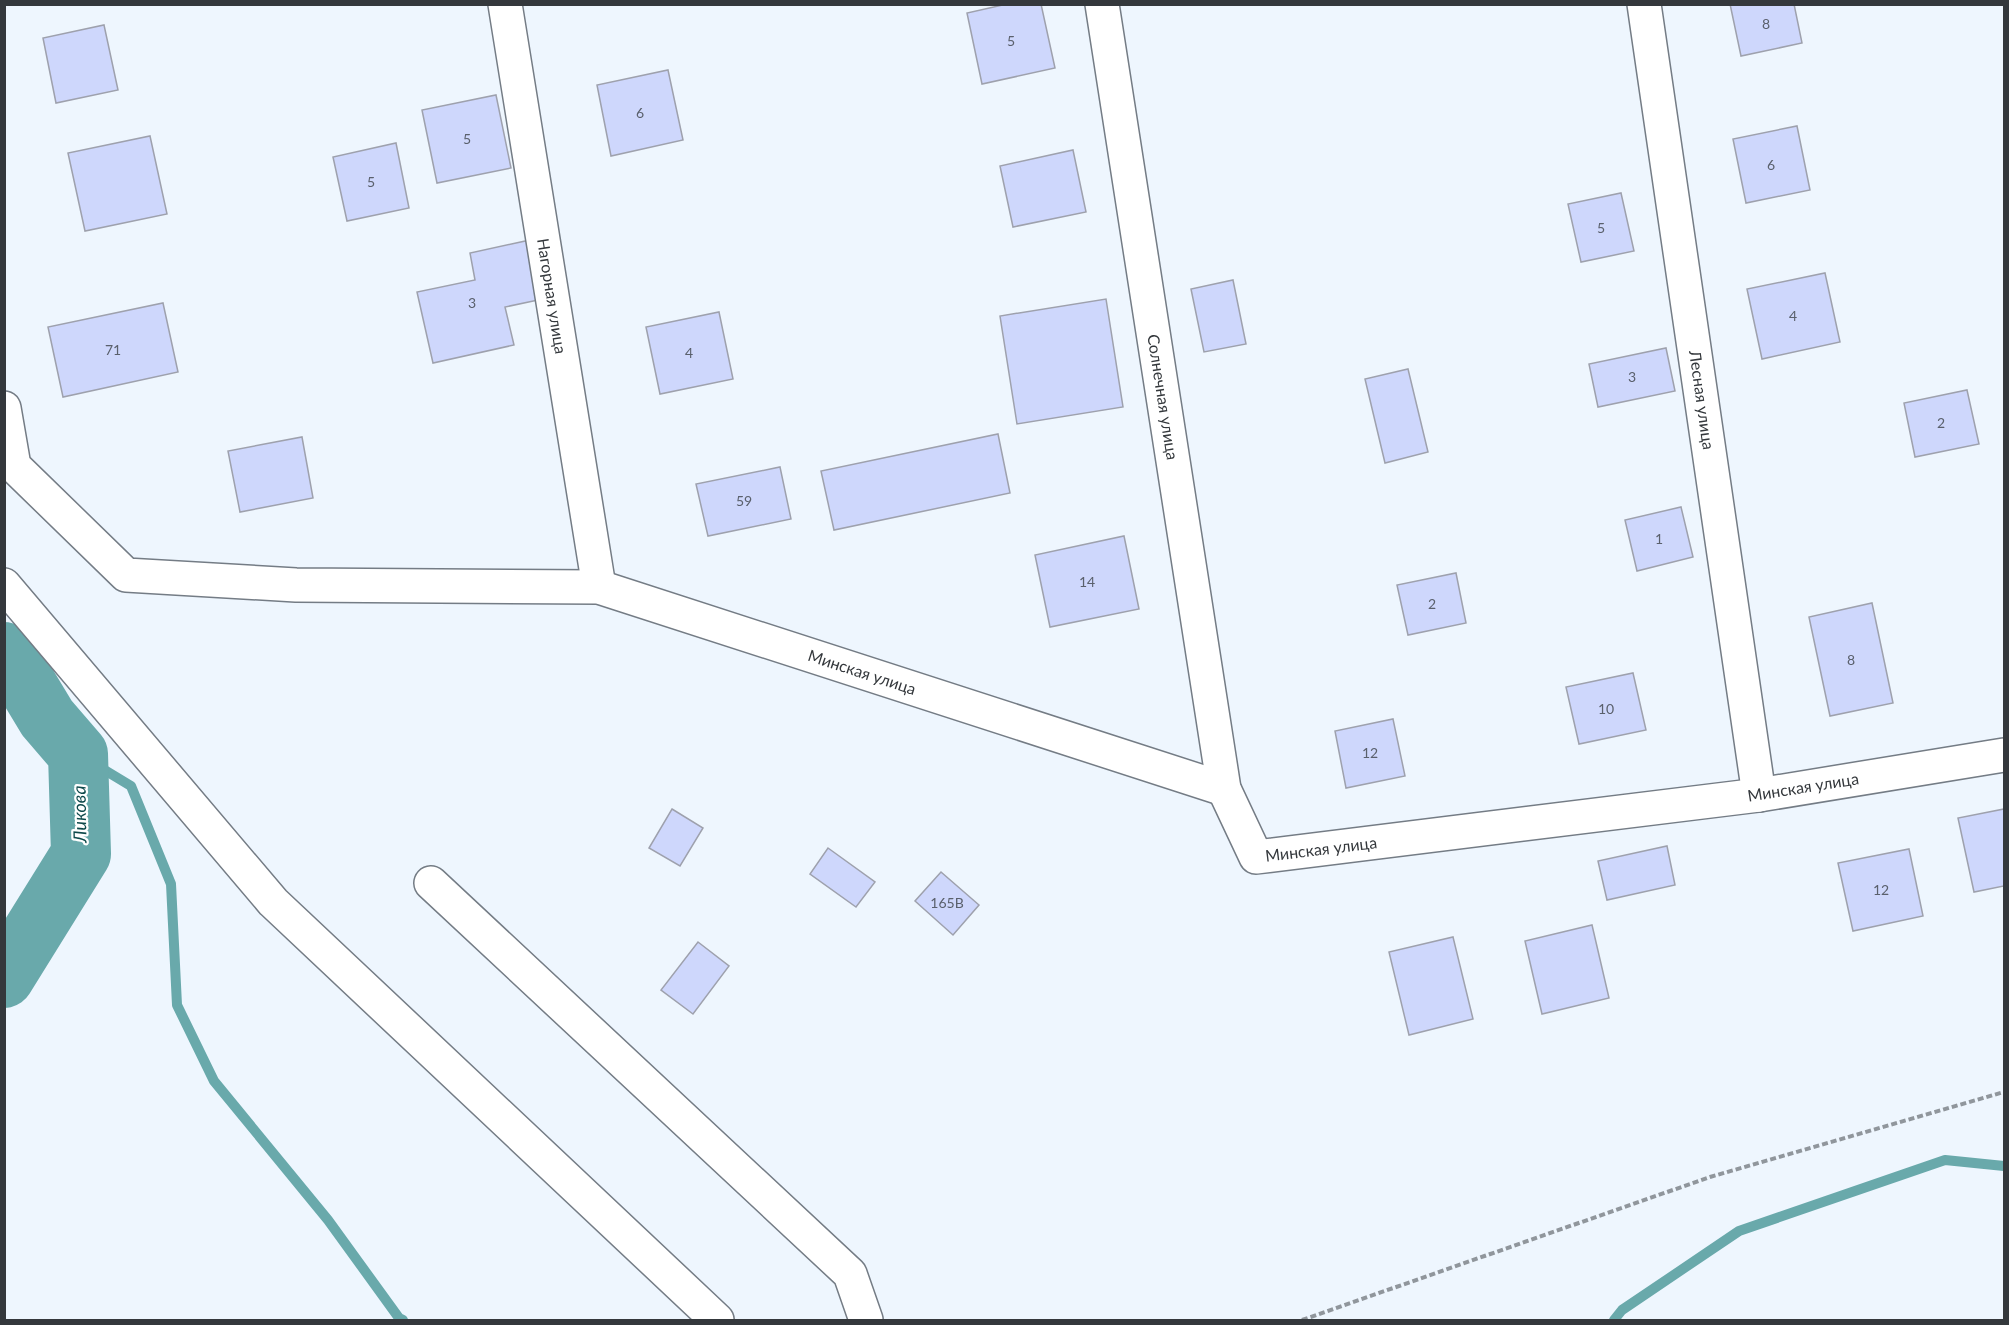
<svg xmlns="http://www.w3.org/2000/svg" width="2009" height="1325" font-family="Lato,sans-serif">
	<rect width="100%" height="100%" fill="#eef6fe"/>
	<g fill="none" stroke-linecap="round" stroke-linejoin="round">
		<g stroke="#69a9ab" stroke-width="10">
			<path d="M78,754l53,32 40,98 6,121 37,76 114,139 71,98 4,2"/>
			<path d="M1614,1320l8,-10 117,-79 206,-71 59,6"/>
		</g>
		<path stroke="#69a9ab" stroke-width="60" d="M4,652l5,3 38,63 31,36 3,100 -77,124"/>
	</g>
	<g fill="#ced7fc" stroke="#9ea1ad" stroke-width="1.5">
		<path d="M1007,4h34l14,64 -73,16 -15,-71z"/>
		<path d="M1730,4h64l8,39 -61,13z"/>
		<path d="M104,25l14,65 -62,13 -13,-65z"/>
		<path d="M668,70l15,70 -72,16 -14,-71z"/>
		<path d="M496,95l15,73 -74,15 -15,-73z"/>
		<path d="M1797,126l13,64 -64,13 -13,-64z"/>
		<path d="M150,136l17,78 -82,17 -17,-78z"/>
		<path d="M396,143l13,65 -62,13 -14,-64z"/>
		<path d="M1073,150l13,62 -73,15 -13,-61z"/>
		<path d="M1621,193l13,58 -53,11 -13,-58z"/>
		<path d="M530,240l13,59 -38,8 9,38 -81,18 -16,-71 58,-12 -5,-27z"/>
		<path d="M1825,273l15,69 -78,17 -15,-70z"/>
		<path d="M1233,280l13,64 -42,8 -13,-63z"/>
		<path d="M1106,299l17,108 -106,17 -17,-108z"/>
		<path d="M163,303l15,69 -115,25 -15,-70z"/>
		<path d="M719,312l14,67 -73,15 -14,-67z"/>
		<path d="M1666,348l9,43 -77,16 -9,-43z"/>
		<path d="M1408,369l20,83 -43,11 -20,-84z"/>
		<path d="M1967,390l12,54 -64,13 -11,-54z"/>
		<path d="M998,434l12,59 -176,37 -13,-59z"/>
		<path d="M302,437l11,61 -73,14 -12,-61z"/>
		<path d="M780,467l11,52 -83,17 -12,-52z"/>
		<path d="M1681,507l12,50 -56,14 -12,-51z"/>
		<path d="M1124,536l15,73 -89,18 -15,-72z"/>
		<path d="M1456,573l10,50 -58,12 -11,-50z"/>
		<path d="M1872,603l21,100 -63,13 -21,-99z"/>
		<path d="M1633,673l13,57 -67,14 -13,-57z"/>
		<path d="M1393,719l12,57 -59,12 -11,-57z"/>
		<path d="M672,809l31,19 -23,38 -31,-18z"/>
		<path d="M2004,809v77l-30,6 -16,-74z"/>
		<path d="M1667,846l8,39 -68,15 -9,-39z"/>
		<path d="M828,848l47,34 -19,25 -46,-33z"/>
		<path d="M1909,849l14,67 -70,15 -15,-68z"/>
		<path d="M941,872l38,33 -26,30 -38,-34z"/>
		<path d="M1592,925l17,73 -67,16 -17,-73z"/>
		<path d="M1453,937l20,82 -64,16 -20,-83z"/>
		<path d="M698,942l31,24 -36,48 -32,-24z"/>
	</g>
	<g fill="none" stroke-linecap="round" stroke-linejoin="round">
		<defs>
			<g id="minor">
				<path d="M505,4l94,583"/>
				<path d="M1102,4l122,785 32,68 503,-62 245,-40"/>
				<path d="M1644,4l115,791"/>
				<path d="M4,408l10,58 112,109 170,10 303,2 625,202"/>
				<path d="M4,585l269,317 444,418"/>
				<path d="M431,883l419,391 16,46"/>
			</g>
		</defs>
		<use href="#minor" stroke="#747c85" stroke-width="36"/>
		<path stroke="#90969c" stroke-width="4" stroke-dasharray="6 3" stroke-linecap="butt" d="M1302,1320l408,-143 294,-85"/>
		<use href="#minor" stroke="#fff" stroke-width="33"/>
	</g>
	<g text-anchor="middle" stroke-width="4.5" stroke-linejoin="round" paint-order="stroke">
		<g font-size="14" fill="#5a606c">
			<text x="1766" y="29">8</text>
			<text x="1011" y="46">5</text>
			<text x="640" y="118">6</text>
			<text x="467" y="144">5</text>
			<text x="1771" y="170">6</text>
			<text x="371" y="187">5</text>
			<text x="1601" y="233">5</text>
			<text x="472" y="308">3</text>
			<text x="1793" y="321">4</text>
			<text x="113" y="355">71</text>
			<text x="689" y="358">4</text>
			<text x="1632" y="382">3</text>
			<text x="1941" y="428">2</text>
			<text x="744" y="506">59</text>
			<text x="1659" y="544">1</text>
			<text x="1087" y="587">14</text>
			<text x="1432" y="609">2</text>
			<text x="1851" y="665">8</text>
			<text x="1606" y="714">10</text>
			<text x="1370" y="758">12</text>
			<text x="1881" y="895">12</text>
			<text x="947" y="908">165В</text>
		</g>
		<g font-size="16" fill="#34383c" stroke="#fff">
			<text transform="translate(552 296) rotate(81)" y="6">Нагорная улица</text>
			<text transform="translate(1163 397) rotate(81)" y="6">Солнечная улица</text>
			<text transform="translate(1702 400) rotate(82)" y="6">Лесная улица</text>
			<text transform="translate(862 672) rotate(18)" y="6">Минская улица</text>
			<text transform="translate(1803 787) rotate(-9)" y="6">Минская улица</text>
			<text transform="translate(1321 849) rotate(-7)" y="6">Минская улица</text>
		</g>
		<g font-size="18" font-style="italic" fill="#0e494b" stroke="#fff">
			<text transform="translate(80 814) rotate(-91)" y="6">Ликова</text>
		</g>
	</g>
	<rect width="2009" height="1325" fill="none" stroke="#34383c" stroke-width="12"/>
</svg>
